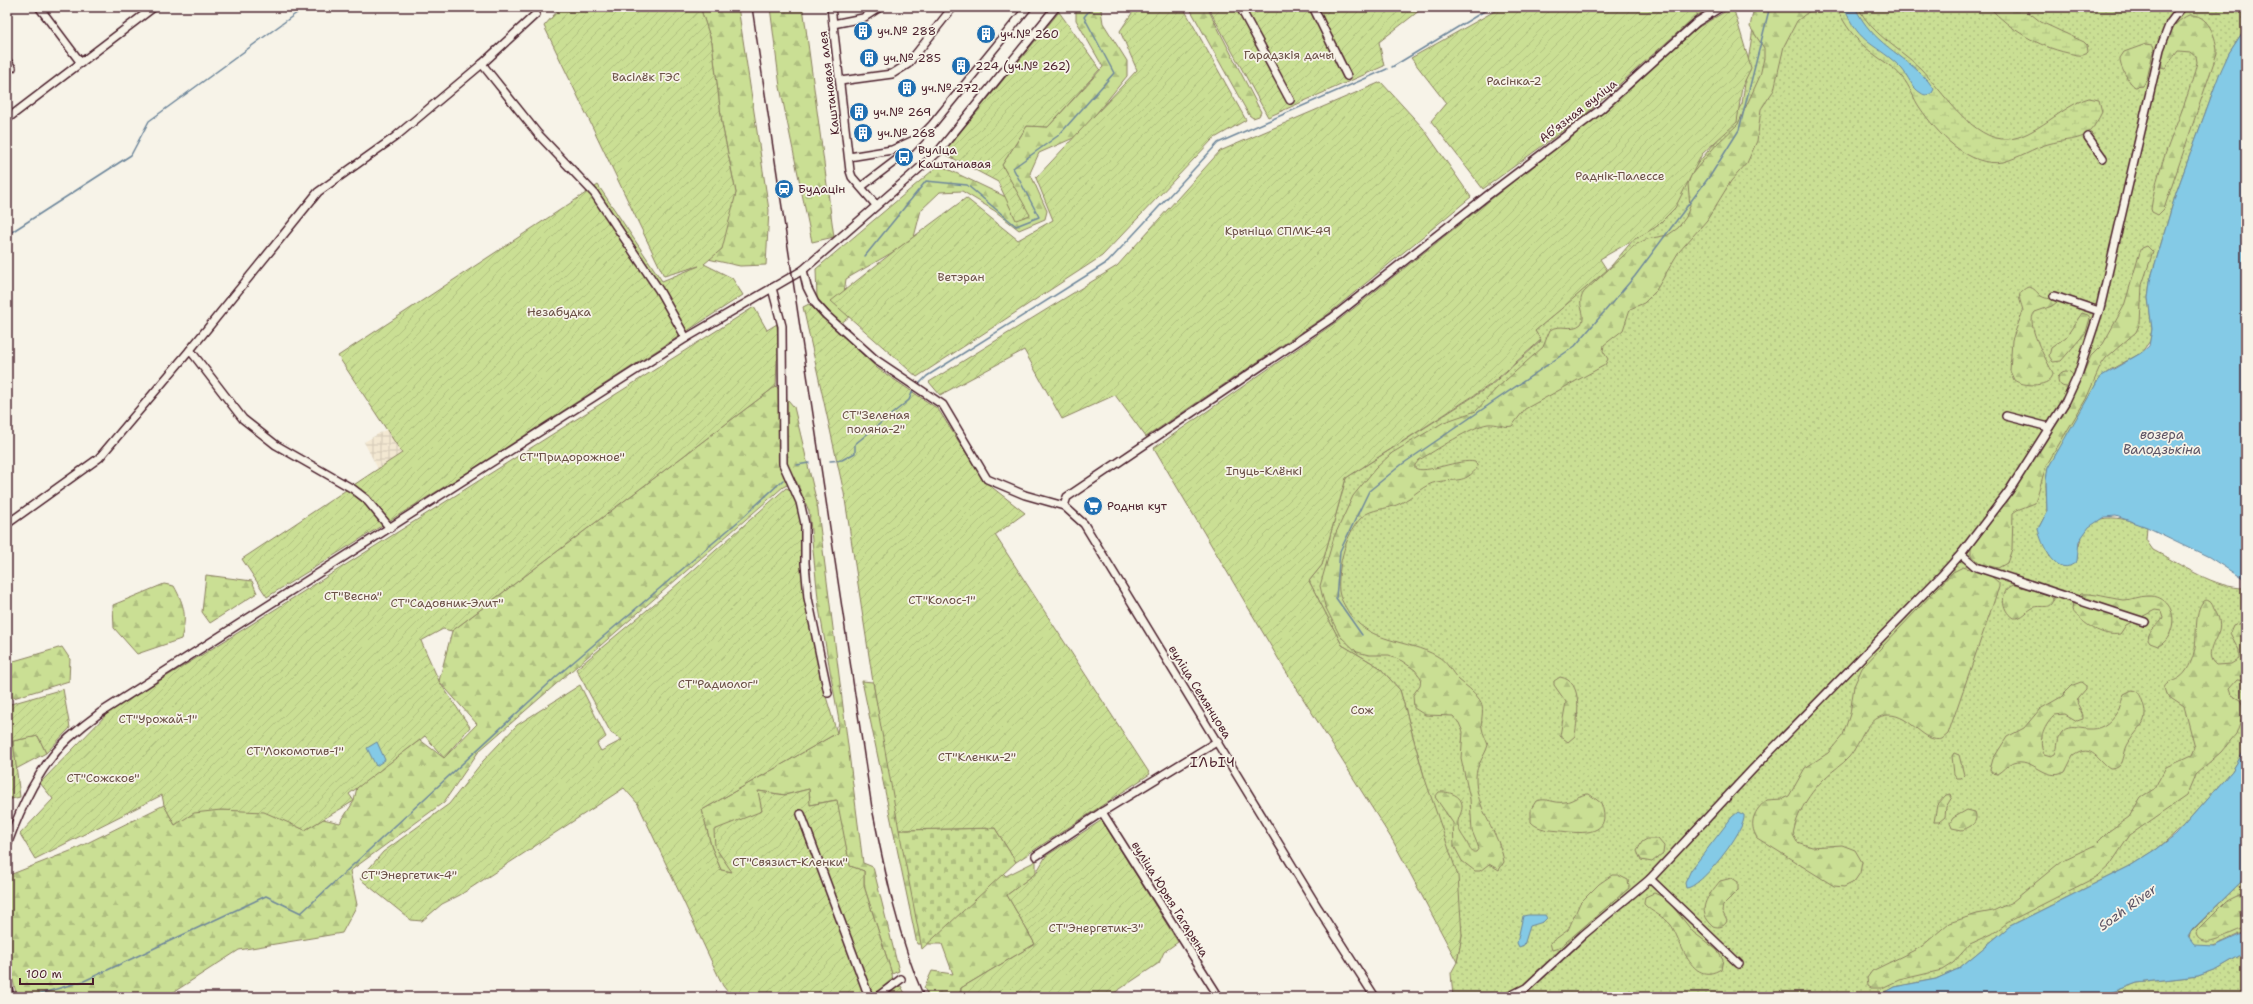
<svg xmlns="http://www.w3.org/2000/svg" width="2253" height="1004" font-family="'Shantell Sans',sans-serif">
	<defs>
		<pattern id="industrial-grid" width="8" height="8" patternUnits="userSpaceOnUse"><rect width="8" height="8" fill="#f3e8d2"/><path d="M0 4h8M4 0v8" fill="none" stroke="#d2c7b4"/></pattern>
		<pattern id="grass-dots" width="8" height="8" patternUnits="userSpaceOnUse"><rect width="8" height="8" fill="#cadf94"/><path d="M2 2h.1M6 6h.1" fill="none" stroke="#afbf80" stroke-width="1.8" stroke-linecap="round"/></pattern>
		<pattern id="forest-firs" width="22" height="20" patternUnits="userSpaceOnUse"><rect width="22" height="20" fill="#cadf94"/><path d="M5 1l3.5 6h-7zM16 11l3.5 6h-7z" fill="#afbf80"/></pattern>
		<pattern id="wetland-marsh" width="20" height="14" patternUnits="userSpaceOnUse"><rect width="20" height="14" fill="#cadf94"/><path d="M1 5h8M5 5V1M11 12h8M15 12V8" fill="none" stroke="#afbf80"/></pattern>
		<pattern id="cemetery-stones" width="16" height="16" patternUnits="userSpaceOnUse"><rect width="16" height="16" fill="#cadf94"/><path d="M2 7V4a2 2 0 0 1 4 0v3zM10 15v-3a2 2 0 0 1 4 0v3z" fill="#afbf80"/></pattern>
		<pattern id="garden-furrows" width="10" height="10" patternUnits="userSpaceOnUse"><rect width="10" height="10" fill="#cadf94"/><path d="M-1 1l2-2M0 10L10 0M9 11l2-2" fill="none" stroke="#afbf80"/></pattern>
	</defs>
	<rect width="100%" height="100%" fill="#f7f3e8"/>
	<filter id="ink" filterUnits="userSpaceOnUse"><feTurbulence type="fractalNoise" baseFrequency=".025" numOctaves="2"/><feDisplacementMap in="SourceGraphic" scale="8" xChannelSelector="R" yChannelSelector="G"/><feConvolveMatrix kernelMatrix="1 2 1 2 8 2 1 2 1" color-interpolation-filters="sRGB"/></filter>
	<g filter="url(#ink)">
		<path fill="url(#industrial-grid)" d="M387,429l15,24 -24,16 -14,-27z"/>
		<g fill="url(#grass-dots)" stroke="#8a7f60">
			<path d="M1756,7h490v20l-17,26 -14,33 -39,107 -26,88 -2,17 4,31 -2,12 -9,12 -31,17 -13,11 -10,23 -39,64 -2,16 1,28 -9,17 12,28 29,-11c6,-38 43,-30 68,-19l-1,13 7,10c27,14 63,39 93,38v160l-14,23 -49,55 -26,23 -27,17 -120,60 -52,43 -22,10 -42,8 -18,10h-423l-2,-24 6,-11 5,-27 -38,-159 -24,-86 -21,-23 -37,-22 -33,-64 13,-16 24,-87 144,-92 51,-45 -6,-10 77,-66 107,-127 23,-34z"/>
			<path d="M2246,877v55c-16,3 -43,28 -57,8l1,-7z"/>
			<path d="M2246,952v45h-147l38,-14 61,-7 19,-7z"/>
		</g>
		<g fill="url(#forest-firs)" stroke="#8a7f60">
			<path d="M700,7h38l31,203 -3,55 -26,1 -32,-7 28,-66 -14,-69 -10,-81z"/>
			<path d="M770,7h32l2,7 30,223 -22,5 -32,-155z"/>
			<path d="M1076,7h27l-2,3 2,13 24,38v15l-49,60 -39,17 -9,20 17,38 -2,8 -26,11 -24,-19 -33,-20 -22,1 -19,18 -7,27 -21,15 -47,27 -4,28 8,9 -10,8 -23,-26 -1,-29 123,-104 67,32 10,22 13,-4 -27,-50 25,-39 21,1 55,-60 -27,-47z"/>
			<path d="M1189,7h18l54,105 -2,4 -6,2 -4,-3z"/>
			<path d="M1754,7h64l-10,5 -11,9 -13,25 -10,44 -13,19 -4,32 -10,22 -16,18 -24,39 -29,33 -23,39 -11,11 -14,6 -7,21 -19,15 -1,6 5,8 -3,6 -80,44 -13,17c-8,2 -15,-3 -24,-2 -16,2 -53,27 -69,36l-4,5v3c10,7 44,-10 60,-6l3,5c-14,18 -23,11 -41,15 -13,2 -24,15 -36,21 -11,6 -24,5 -35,11 -20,13 -29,55 -27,77 1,8 6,15 10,22 22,31 58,26 88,43 11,6 14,16 22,24 7,6 15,11 20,19 7,9 1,19 3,29 1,6 4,11 6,17 -3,11 -12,20 -12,32 -1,32 24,56 28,85l-5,8 -10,-6 -9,7h-5l-13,-10 -8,-15 -1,-23 -18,-26 4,-5c9,-1 24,3 23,15 0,7 -5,11 -4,18 1,8 7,13 10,20 2,4 3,8 8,7l3,-4 -7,-17 -2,-32 -9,-41 2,-26 -4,-9 -6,-7 -28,-1 -11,-7 -1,-13 7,-10 1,-7 -6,-8 -13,-9 -13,-6h-20l-12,-3 -17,-16 -15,-30 -5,-20 14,-49 19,-41 22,-27 17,-16 52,-31 32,-11 20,-22 47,-42 7,-17c10,-7 22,2 31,-6 7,-11 -6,-18 3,-32l51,-47 12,-6 21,-4 10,-7 8,-11 4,-11 -2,-22 3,-9 26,-31 21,-20 22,-48 4,-18v-10l-14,-21z"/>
			<path d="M2189,15c19,-2 28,23 28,38l-53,156 -6,6 -6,-3 -1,-3c7,-52 35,-97 46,-147l-1,-6 -5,-4 -13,-1 -13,17 -4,-1 -1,-4c3,-19 10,-40 29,-48z"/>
			<path d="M2146,44l7,1 1,3 -7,31 -4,7 -8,1c-6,-4 -16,-21 -15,-29l4,-6z"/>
			<path d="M2147,246l6,6 -11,33 -2,38 -4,9 -30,26 -5,7 -15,34 -40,67 -11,37 -18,7 -4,3 -1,36 -5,14 -9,5 -17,-4 -10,-9v-8l100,-147 20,-44 12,-12 21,-38 16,-54 2,-4z"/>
			<path d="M2028,287c7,1 8,5 13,9 6,4 11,1 16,6l-5,4 -17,6c-11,11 12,49 18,61 -1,15 -30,14 -39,7l-4,-9 2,-31 11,-29c-2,-11 -9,-17 5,-24z"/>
			<path d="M2082,313l6,2 2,3 -4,14 -25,29 -8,1 -4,-6 2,-8 15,-11z"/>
			<circle cx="2066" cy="379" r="8"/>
			<path d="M776,386l18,21 23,96 46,360 10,4 26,104 -7,3 -28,-88v-15l-14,-5 -14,-66 -27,5v-16l-24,6 -26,-4 3,20 -47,36 18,25 -12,-2 -10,-24 -9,-36 135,-77 2,-12 -20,-113 -10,-97 -13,-30 -13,6 -304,264 -35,51 -94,69 7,34 -15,28 -103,17 -73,47h-149l-9,-37 -1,-84 66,-26 91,-45 11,20 17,-15h72l41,20 18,-11 17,4 14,-22 3,-14 63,-47 24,18 33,-34 -38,-43 13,-50z"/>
			<path d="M1963,567l27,8 9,8v4l-51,147 -6,5c-18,5 -31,-24 -53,-24 -22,0 -28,28 -40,42 -7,8 -16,13 -23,20 -16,15 -30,37 -33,58l4,7 15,5 30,-2 13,5 7,12 -2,11 -6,9 -10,5 -10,-1 -77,-48c-9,-15 -3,-28 10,-38l15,-1 7,-3 16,-28 23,-15 15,-18 7,-21 4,-28 8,-18 91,-96z"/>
			<path d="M206,575l46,6 5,12 -47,30 -8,-11z"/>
			<path d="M164,584l10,2c11,20 13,31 7,53l-44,15 -23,-26 -1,-23z"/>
			<path d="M2014,585l36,10 3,4c-2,11 -10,6 -18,8 -9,3 -11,12 -22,11 -12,-8 -14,-28 1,-33z"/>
			<path d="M2080,594c15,-1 28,4 43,6 9,0 16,-4 25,-4 18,-1 28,15 24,31 -2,8 -6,16 -14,19l-8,-3 -2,-3c0,-12 12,-13 15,-23l-2,-6 -6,-1 -29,15 -6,9c-18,3 -37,-10 -48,-24l1,-9z"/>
			<path d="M2206,600c5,1 6,4 8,9 4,6 7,13 5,21 -3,11 -16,25 -3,35l15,-1 8,-5v-9l-9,-17 3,-7 9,-3 4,-6v64l-9,-1 -8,9 2,6 9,5 5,9 -9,25 -15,18 -26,23 -9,21 -56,39 -20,30 -12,11 -88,45 -18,13 -22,10 -17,19 -11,7 -43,10 -17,8h-11l-3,-2 -1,-8 5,-7 49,-24 28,-24 28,-9 16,-3 19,-9 51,-42 32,-15 14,-14 20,-14 12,-20 13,-8 12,-22 26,-12 3,-7 -11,-42 -18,-12 -2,-6c3,-7 9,-6 15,-10 8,-5 13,-17 15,-26 4,-13 -1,-47 12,-52z"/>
			<path d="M62,647l8,12 -1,22 -62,19v-37z"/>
			<path d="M1560,677c25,4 17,42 15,59l-7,6 -8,-6 6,-34 -12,-17v-4z"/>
			<path d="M862,681l11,1 26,138 68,15 39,41 30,-15v12l-29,22 28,49 -74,44 -2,9h-30l-5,-9 8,-17 21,3 -11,-30h-25z"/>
			<path d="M2081,682l5,4v3c-2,3 -5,5 -7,8 -6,8 5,14 4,22l-6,2 -12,-7 -10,1c-10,9 -18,25 -11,39l7,2 4,-2c4,-7 1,-16 8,-23 13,-12 35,14 56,-22 2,-5 3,-10 5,-15l8,-4c6,1 8,4 10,10 9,24 -4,26 -14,44 -6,10 -2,25 -18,25 -12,-7 -17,-27 -37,-13l-8,16c-20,11 -32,-16 -52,-9 -6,2 -9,8 -15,11l-6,-1 -2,-3 3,-11 14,-22 17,-9 16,-19 21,-12 12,-12z"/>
			<path d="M38,736l8,17 -30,16 -3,-28z"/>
			<path d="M1954,753l5,2 5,20 -3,3h-4l-3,-4 -2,-18z"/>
			<path d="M1589,794l12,9c13,33 -19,31 -40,28 -10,-1 -23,-1 -30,-9v-13l5,-8c11,-4 18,3 29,1 9,-1 14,-8 24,-8z"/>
			<path d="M1951,794l1,3 -6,10 -1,10 -6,5h-5l3,-17 9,-10z"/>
			<path d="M1967,810l8,2c4,10 -4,15 -13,18l-10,-2 -2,-5 3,-5z"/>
			<path d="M1647,839h11l6,7 -1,7 -11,9 -11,-2 -4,-9 5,-9z"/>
			<path d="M1612,875h6l10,5 1,8 -70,60 -7,2 -2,-7 18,-13 12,-27 19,-19z"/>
			<path d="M1732,878l6,4v8l-15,15 -1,6 5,10c-3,6 -8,7 -14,5 -18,-16 -5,-30 7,-45z"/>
			<path d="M2246,887v19l-7,4 2,5 5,2v11c-12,1 -44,25 -50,6l3,-5 28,-28 14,-7z"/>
			<path d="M1654,893l12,5 27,34 24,18 6,10 -2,9c-31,19 -40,-30 -50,-44 -7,-9 -19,-12 -27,-21l1,-7z"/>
		</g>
		<g fill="url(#wetland-marsh)" stroke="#8a7f60">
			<path d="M1836,7h22c14,28 40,40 62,61 22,22 53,74 88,71 26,-1 55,-34 81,-41l10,2 3,12c-16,33 -24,24 -54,32 -15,4 -29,14 -45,18 -34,6 -66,-29 -83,-54 -7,-10 -10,-22 -18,-31 -8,-10 -21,-17 -31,-25 -16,-12 -26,-27 -35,-45z"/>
			<path d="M1989,7h33l19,15 43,20 3,3 1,7c-5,6 -14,2 -20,1 -31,-7 -57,-23 -79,-46z"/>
		</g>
		<path fill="url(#cemetery-stones)" stroke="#8a7f60" d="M995,828l21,34 -94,87 -23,-119z"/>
		<g fill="url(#garden-furrows)" stroke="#8a7f60">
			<path d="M561,7h139l12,36 10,81 14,69 -14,56 -18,15 28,14 11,17 -275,177 -201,125 -25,-38 160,-106 -64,-97 260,-171 64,96 37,-15 -35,10 -120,-250z"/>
			<path d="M1136,7h47l63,113 -33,19 -111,117 -185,121 -86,-76 62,-49 73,-54 52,42 35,-20 -17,-42 101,-108 -17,-39z"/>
			<path d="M1208,7h216l-45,35 5,24 -116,51z"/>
			<path d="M1502,7h209l-16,10 -109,97 -103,75 -52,-68 15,-18 -35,-45z"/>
			<path d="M1733,7l18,61 -9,19 -5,35 -35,32 -27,54 -19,19 -56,32 7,11 -72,61 6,9 -51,45 -144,93 -24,87 -13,16 33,64 37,22 21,23 24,86 34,100 4,59 -5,27 -64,-121 -108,-171 -131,-222 185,-128 233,-185 125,-107z"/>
			<path d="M1059,12l41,57 -52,58 -21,-1 -25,39 28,50 -14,5 -18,-38 -55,-29z"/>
			<path d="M1381,82l42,46 48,69 -144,118 -181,122 -31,-42 -53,24 -38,-69 -84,45 -11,-13 188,-116 103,-115z"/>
			<path d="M809,304l68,64 61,41 46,72 41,32 -30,22 155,239 -134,88 -21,-34 -96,2 -26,-148 -29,-189 -41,-186z"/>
			<path d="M754,307l13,23 10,-6 2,34 -2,2 -1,26 -324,245 -9,-2 -22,12 18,40 31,46 -26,31 -19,-22 -76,58 5,7 -49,29 -41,-18 -43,-2 -27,3 -19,12 -11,-20 -2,-10 -127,64 -15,-25 33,-35 -13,-16 70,-72 134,-82z"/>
			<path d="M786,488l5,2 10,23 3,82 23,105 10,33 -135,77 9,36 10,24 11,2 -17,-25 -1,-17 48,-19 -4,-20 27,4 24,-6 1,16 27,-5 13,66 14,5v15l28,88 2,13 7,-1 6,11h-175l-9,-11 -85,-182 -14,-16 -164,107 -18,9 -20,17 -11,-1 -51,-41 23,-27 66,-48 34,-43 34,-36 63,-40 26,52 -9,7 4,7 21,-11 -11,-7 -35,-64 95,-79z"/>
			<path d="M63,689l7,39 -24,25 -8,-17 -25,5 7,56 -13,3v-95z"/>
			<path d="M1102,820l76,122 -14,10 -5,11 -48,32v2h-150v-9l74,-44 -28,-49 29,-22 10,-17z"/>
		</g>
		<g fill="#84cae6" stroke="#6d869b">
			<path d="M1844,7h11c17,37 48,46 73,74l6,8 -2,4c-4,2 -7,3 -11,0 -9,-5 -13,-17 -19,-24 -25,-26 -43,-23 -58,-62z"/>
			<path d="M2246,27v554l-37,-24 -62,-30 -31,-11 -12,1 -15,10 -10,14 -2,20c-20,20 -36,-18 -39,-32l9,-17 -1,-33 2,-11 52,-91 41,-24 8,-7 3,-17 -4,-31 2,-17 26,-88 43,-118 10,-22z"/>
			<path d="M377,742l8,18 -9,6 -9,-18z"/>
			<path d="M2246,748v129l-54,53 -4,7 6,8 21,1 31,-14v20l-29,17 -19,7 -61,7 -38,14h-223l18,-10 42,-8 22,-10 52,-43 120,-60 27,-17 19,-15 56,-63z"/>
			<path d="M1738,812l6,3c3,14 -44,74 -58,73l-1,-5 6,-13 41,-53z"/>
			<path d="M1528,915h17l2,3 -4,4 -13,4 -6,19 -5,2 -2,-4 6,-27z"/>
		</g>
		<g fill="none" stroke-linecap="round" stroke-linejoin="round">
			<g stroke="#6d869b" stroke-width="1.5">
				<path d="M1392,67l99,-60"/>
				<path d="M7,235l124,-80 18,-34 156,-114"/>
				<path d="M865,256l61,-75 41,4 49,41 23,-9 -26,-49 46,-33 55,-62 -30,-56 8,-10"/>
				<path d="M917,386l10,-10 181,-114 110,-119 169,-74"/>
				<path d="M830,461l12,-1 13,-7v-9l54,-44 5,-12"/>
				<path d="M797,465l12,-2"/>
				<path d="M1362,635l-26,-37 4,-47 29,-60 32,-26 174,-119 60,-70 77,-103 27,-43 30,-120 10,-3"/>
				<path d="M29,997l55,-16 182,-85 35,17 256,-237 184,-157 42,-39"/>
			</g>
			<defs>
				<g id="minor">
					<path d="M39,7l42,56"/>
					<path d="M831,7l19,164 2,6 24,28"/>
					<path d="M1240,7l50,93"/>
					<path d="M1313,7l34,69"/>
					<path d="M833,24l30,-6 17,-11"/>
					<path d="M7,61l5,7"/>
					<path d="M482,64l56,70 56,59 65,97 27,48"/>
					<path d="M840,81l52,-7 16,-10 45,-57"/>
					<path d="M7,119l147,-112"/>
					<path d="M2088,137l15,21"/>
					<path d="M849,157l43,-7 22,-10"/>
					<path d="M861,187l42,-32 29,-30 96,-118"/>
					<path d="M803,270l4,17 8,16 11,12 50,45 67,45 44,74 38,16 39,11 20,18 234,384 57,89"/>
					<path d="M772,288l10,38 1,138 17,38 5,22v39l3,35 20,95"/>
					<path d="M2054,296l45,15"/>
					<path d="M190,350l53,69 33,26 77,44 13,10 24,29"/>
					<path d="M2006,416l43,11"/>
					<path d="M1064,506l3,-9 265,-179 156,-123 113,-86 96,-87 24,-15"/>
					<path d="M7,524l92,-66 91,-108 128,-158 77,-55 87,-73 54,-50"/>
					<path d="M1961,554l15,13 169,55"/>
					<path d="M1102,812l117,185"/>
					<path d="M801,814l68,183"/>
					<path d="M7,845c14,-38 32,-79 62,-107 10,-9 20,-17 31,-25l586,-375 117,-68 135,-118 118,-145"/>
					<path d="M1036,856l66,-44 116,-71"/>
					<path d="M1650,879l89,85"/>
					<path d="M7,984l3,13"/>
					<path d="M877,997l24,-18"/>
					<path d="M1508,997l18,-9 57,-53 67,-56 102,-109 189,-194 20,-22 48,-63 57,-90 12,-26 22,-67 60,-259 10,-26 12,-16"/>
				</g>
			</defs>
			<use href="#minor" stroke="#4a1f2b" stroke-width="10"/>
			<use href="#minor" stroke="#f7f3e8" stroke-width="7"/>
			<path stroke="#4a1f2b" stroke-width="1.5" d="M752,7l120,801c13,64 26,129 52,189"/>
		</g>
	</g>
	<defs>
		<symbol id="building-disc" viewBox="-11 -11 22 22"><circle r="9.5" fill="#1f6fb2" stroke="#f7f3e8"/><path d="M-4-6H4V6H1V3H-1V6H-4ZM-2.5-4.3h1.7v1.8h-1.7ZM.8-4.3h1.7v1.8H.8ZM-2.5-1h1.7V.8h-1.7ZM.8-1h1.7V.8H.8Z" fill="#fff"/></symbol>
		<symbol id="bus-disc" viewBox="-11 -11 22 22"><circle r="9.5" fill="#1f6fb2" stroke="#f7f3e8"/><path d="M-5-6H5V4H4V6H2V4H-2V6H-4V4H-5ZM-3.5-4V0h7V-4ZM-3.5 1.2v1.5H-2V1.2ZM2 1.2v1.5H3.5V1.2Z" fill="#fff"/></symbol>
		<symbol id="station-disc" viewBox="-11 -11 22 22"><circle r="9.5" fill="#1f6fb2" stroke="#f7f3e8"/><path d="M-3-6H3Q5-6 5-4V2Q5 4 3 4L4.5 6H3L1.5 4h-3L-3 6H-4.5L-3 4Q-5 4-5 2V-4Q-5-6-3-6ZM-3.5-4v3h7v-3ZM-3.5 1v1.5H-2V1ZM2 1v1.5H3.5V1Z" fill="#fff"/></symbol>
		<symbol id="supermarket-disc" viewBox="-11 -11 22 22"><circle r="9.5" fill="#1f6fb2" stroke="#f7f3e8"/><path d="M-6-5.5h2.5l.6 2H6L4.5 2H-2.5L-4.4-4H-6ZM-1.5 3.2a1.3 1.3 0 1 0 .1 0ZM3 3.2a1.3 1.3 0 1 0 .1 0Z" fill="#fff"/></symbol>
	</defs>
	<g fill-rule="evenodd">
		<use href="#building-disc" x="852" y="20" width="22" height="22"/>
		<use href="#building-disc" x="975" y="23" width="22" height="22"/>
		<use href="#building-disc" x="858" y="47" width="22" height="22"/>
		<use href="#building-disc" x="950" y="55" width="22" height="22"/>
		<use href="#building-disc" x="896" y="77" width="22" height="22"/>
		<use href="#building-disc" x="848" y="101" width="22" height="22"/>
		<use href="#building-disc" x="852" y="122" width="22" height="22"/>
		<use href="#bus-disc" x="893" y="146" width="22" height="22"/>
		<use href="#station-disc" x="773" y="178" width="22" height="22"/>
		<use href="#supermarket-disc" x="1082" y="495" width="22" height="22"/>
	</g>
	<g text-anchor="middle" stroke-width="3.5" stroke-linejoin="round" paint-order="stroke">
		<g font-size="12" fill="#4a1f2b" stroke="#f7f3e8" text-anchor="start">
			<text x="877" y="35">уч.№ 288</text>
			<text x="1000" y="38">уч.№ 260</text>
			<text x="883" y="62">уч.№ 285</text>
			<text x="975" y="70">224 (уч.№ 262)</text>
			<text x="921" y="92">уч.№ 272</text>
			<text x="873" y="116">уч.№ 269</text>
			<text x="877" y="137">уч.№ 268</text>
			<text x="918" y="154">Вуліца<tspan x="918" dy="14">Каштанавая</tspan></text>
			<text x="798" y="193">Будацін</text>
			<text x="1107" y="510">Родны кут</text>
		</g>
		<g font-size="12" fill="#6a4f45" stroke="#f7f3e8">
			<text x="1289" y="59">Гарадзкія дачы</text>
			<text x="646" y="81">Васілёк ГЭС</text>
			<text x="1514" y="85">Расінка-2</text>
			<text x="1620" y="180">Раднік-Палессе</text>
			<text x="1278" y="235">Крыніца СПМК-49</text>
			<text x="961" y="281">Ветэран</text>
			<text x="559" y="316">Незабудка</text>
			<text x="876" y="419">СТ"Зеленая<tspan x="876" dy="14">поляна-2"</tspan></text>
			<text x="572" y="461">СТ"Придорожное"</text>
			<text x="1264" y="475">Іпуць-Клёнкі</text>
			<text x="353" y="600">СТ"Весна"</text>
			<text x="942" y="604">СТ"Колос-1"</text>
			<text x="447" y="607">СТ"Садовник-Элит"</text>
			<text x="718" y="688">СТ"Радиолог"</text>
			<text x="1362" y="714">Сож</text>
			<text x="158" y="723">СТ"Урожай-1"</text>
			<text x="295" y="755">СТ"Локомотив-1"</text>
			<text x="977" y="761">СТ"Кленки-2"</text>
			<text x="103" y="782">СТ"Сожское"</text>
			<text x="790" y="866">СТ"Связист-Кленки"</text>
			<text x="409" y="879">СТ"Энергетик-4"</text>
			<text x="1096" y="932">СТ"Энергетик-3"</text>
		</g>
		<g font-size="12" fill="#4a1f2b" stroke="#f7f3e8">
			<text transform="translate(829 83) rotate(-97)" y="4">Каштанавая алея</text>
			<text transform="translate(1578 111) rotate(-38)" y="4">Абʼязная вуліца</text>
			<text transform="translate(1200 692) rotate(58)" y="4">вуліца Семянцова</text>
			<text transform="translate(1170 899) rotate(58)" y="4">вуліца Юрыя Гагарына</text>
		</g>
		<g font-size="13" font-style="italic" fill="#5b5263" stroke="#f7f3e8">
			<text x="2162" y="439">возера<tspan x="2162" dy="15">Валодзькіна</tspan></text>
			<text transform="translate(2127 907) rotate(-36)" y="5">Sozh River</text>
		</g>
		<g font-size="14" letter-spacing="1" fill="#4a1f2b" stroke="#f7f3e8">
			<text x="1213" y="767">ІЛЬІЧ</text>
		</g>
	</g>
	<rect width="2253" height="1004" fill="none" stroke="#f7f3e8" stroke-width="24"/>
	<rect x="12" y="12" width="2229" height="980" fill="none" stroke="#4a1f2b" stroke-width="1.5" filter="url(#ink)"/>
	<path d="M20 978v6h73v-6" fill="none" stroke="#4a1f2b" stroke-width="2"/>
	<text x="26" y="978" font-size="12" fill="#4a1f2b" stroke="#f7f3e8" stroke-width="3" paint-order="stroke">100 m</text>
</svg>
